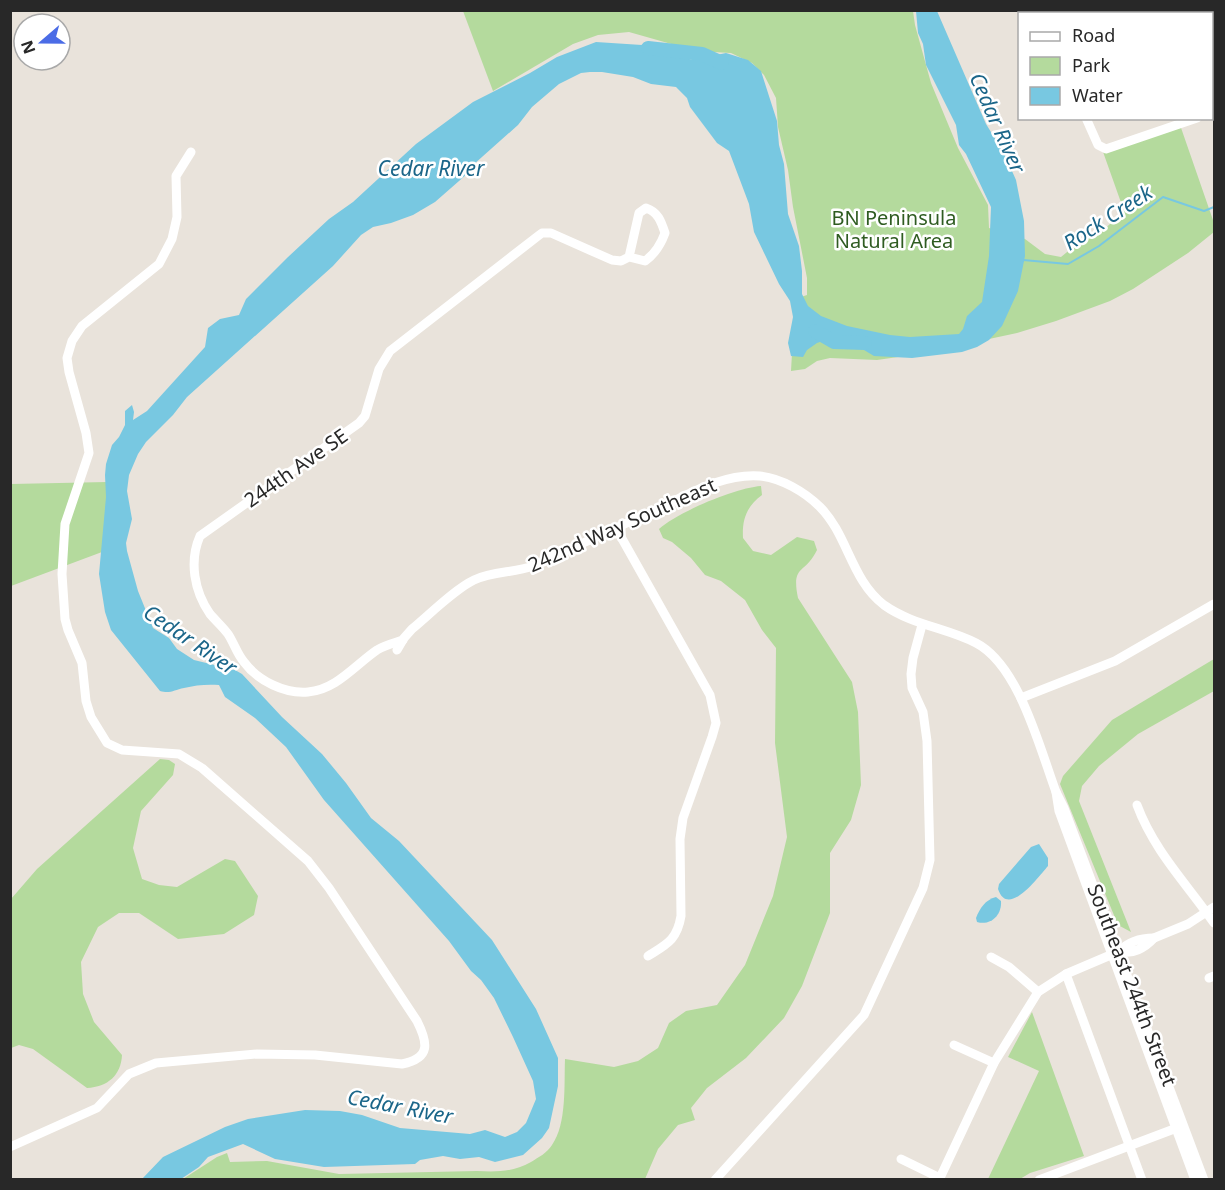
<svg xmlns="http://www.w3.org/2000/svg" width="1225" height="1190" font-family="'Noto Sans',sans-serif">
	<rect width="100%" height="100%" fill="#e9e3db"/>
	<g fill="#b4da9d">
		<path d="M463,11h450l2,14 16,58 27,65 30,57 1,23 36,11 20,15 16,3 22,-18 15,-4 26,-24 -22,-62 77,-27 35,101v9l-26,21 -55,36 -23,12 -54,20 -39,12 -98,21 -42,6 -47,-2 -13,3 -12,8 -14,2 4,-72 12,-4v-17l-14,-71 -5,-37 -10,-43 -2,-29 -12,-23 -12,-12 -21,-10 -35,-2 -67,-19 -31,3 -25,9 -80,47z"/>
		<path d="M107,482l1,14 -6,56 -91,34v-102z"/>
		<path d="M761,486l1,9c-16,12 -20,25 -19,43l10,13 18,4 26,-18 17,4 3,9c-12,25 -26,14 -19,48l54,84 6,30 3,73 -10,35 -21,33v60l-28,73 -18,32 -38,40 -39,30 -16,20 4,12 -17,5 -20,24 -13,30h-462l34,-22 10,-4 3,9 37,-1 72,13 138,-3c20,1 36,1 54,-9 8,-5 16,-9 21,-17 15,-21 12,-61 13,-86l49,8 24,-6 20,-13 11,-25 17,-12 31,-6 28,-40 28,-69 14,-59 -12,-94 1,-95 -14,-18 -17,-30 -24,-19 -16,-6 -14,-17 -19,-16 -9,-4 -4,-9c19,-17 76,-41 102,-43z"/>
		<path d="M1214,659v32l-76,43 -39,32 -17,20 -3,15 52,131 -13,-7 -58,-141 3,-8 49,-56z"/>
		<path d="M160,759l9,1 6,4 -2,11 -32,36 -8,37 9,31 17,6 18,2 48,-28 10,2 23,35 -4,19 -30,19 -46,5 -39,-26h-20l-21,14 -17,35 2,32 11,28 28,33c-1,20 -14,32 -35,33l-54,-39 -14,-4 -8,3v-149l26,-30z"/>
		<path d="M1032,1012l52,144 -54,17 -10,6h-32l51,-108 -31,-14z"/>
	</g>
	<g fill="#78c8e1">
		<path d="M916,11h21l49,113 18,29 12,27 8,41 1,35 -7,35 -16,35 -13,14 -12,7 -15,5 -50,6 -38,-2 -20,-12 -20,-7 -17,6 -10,7 -4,7 -12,-1 -3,-13 5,-26 -3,-16 -11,-17 -25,-52 -5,-28 -20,-53 -12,-8 -27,-36 -3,-9 -11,-11 -25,-3 -18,-7 -31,-5h-12l-9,1 -22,11 -27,23 -14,18 -45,40 -6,9 -32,28 -22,13 -22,8 -18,4 -12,8 -28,31 -146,131 -14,18 -27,27 -8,12 -9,21 -2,16 5,28 -6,24 1,8 11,40 15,37 16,10 8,11 17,11 41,10 7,4 40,43 40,37 24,29 25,35 28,23 93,99 44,69 22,49v28l-9,42 -7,10 -19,17 -28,7 -16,-5 -19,2 -17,-3 -23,4 -5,4 -91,3 -49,-8 -32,-15 -35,13 -9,10 -18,12h-39l21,-22 62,-30 23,-8 57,-9 35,1 22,4 38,13 70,6 15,-4 20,7 12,-5 9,-9 10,-24 -3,-18 -20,-44 -19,-39 -13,-18 -10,-9 -22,-30 -125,-141 -38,-53 -31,-29 -30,-21 -6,-12c-11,-1 -24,0 -35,3 -10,2 -14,6 -24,3l-49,-61 -6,-18 -6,-38 7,-77 -1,-22 1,-11 6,-19 7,-8 6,-12v-14l7,-6 2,7 -1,8 14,-9 58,-64 3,-19 12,-9 19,-4 7,-16 42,-42 41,-38 24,-17 63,-58 57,-42 57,-29 27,-16 39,-15 46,3 23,5 27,10 34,-7 22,7 13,11 16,50 2,24 5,19 4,50 11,32 3,25v23l6,12 13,10 26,10 43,9 20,2 49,-3 4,-5 4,-13 15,-14 7,-46 2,-49 -25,-53 -7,-9 -3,-20 -30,-60 -3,-21 -5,-11z"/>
		<path d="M1039,844l9,14v8c-9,10 -40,53 -50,23l1,-5 32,-37z"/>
		<path d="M996,897l5,4c1,14 -10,25 -24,21l-1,-4c4,-10 9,-18 20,-21z"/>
	</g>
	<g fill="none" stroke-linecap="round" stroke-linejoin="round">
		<path stroke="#78c8e1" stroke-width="2" d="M1023,260l45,4 31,-18 64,-49 41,14 10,-4"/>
		<g stroke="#78c8e1" stroke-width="14">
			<path d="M648,48l54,6 20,9"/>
			<path d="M815,331l19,11 31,1"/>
		</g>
		<g stroke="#fff" stroke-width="9">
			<path d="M1212,113l2,-1"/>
			<path d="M1086,118l12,27 8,4 91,-31"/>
			<path d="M616,528l94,167 6,28 -4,14 -29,81 -3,21 1,77c-4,24 -14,28 -33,40"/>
			<path d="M403,640c-9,3 -18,5 -26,10 -22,15 -41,40 -69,42 -23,2 -50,-11 -64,-30 -7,-8 -10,-19 -16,-28 -5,-7 -12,-13 -18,-20 -16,-23 -21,-53 -10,-78l159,-113 6,-7 14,-47 11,-18 148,-115 4,-3h9l61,27 9,1 8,-4 10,-44 7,-5c12,4 15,13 19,25 -4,11 -10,21 -20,28l-16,-4"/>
			<path d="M397,650l7,-12 8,-9c17,-14 43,-40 62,-49 19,-9 40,-7 59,-14 40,-18 80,-37 120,-55 33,-15 69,-38 107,-35 21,2 45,16 60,31 28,28 31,73 64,98 28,20 63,23 92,38 43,22 64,106 80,149"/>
			<path d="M1021,698l94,-37 99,-57"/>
			<path d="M1137,805c17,46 50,79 77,118"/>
			<path d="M1154,938l34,-14 26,-17"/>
			<path d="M991,957l18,10 29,25"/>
			<path d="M1066,974l76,206"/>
			<path d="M1209,978l5,-2"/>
			<path d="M954,1045l40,18"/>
			<path d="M10,1147l87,-39 32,-34 27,-11 101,-9 58,1 87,9c29,-6 26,-21 15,-43l-88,-133 -21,-27 -106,-93 -23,-14 -57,-4 -15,-7 -16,-26 -5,-16 -4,-38 -14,-33 -3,-11 -3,-45 3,-50 24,-71 -3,-20 -17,-61 -2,-14 5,-17 10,-15 77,-62 13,-25 5,-22 -1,-41 15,-24"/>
			<path d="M901,1159l39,19"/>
			<path d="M715,1180l149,-165 59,-127 7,-28 -3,-119 -4,-29 -11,-24 -1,-14 2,-16 9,-33"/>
			<path d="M939,1180l55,-117 44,-71 28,-18 54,-23c8,-9 21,-13 34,-13 -9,10 -22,17 -34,13"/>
			<path d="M1039,1180l143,-54"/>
			<path d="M1195,1180l-136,-369 -3,-19 8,16 140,372"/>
		</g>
	</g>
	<g text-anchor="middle" stroke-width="5" stroke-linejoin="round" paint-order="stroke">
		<g font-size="20" fill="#2f5c21" stroke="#fff">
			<text x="894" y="225">BN Peninsula<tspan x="894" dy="23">Natural Area</tspan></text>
		</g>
		<g font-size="20" fill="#282828" stroke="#fff">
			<text transform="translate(296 468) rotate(-35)" y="7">244th Ave SE</text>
			<text transform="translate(622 525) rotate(-24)" y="7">242nd Way Southeast</text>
			<text transform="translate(1132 985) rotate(69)" y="7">Southeast 244th Street</text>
		</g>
		<g font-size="21" font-style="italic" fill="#1b6689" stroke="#fff">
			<text transform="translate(997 123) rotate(66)" y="7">Cedar River</text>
			<text x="431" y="176">Cedar River</text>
			<text transform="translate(1108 218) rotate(-33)" y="7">Rock Creek</text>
			<text transform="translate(190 640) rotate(34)" y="7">Cedar River</text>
			<text transform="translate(400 1107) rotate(11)" y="7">Cedar River</text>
		</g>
	</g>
	<rect width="1225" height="1190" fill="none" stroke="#282828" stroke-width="24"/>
	<rect x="1018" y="12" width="195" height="108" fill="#ffffff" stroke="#a9a9a9" stroke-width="1.5"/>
	<rect x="1030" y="32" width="30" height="9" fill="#ffffff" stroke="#a9a9a9" stroke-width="1.5"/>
	<text x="1072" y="42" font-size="18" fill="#282828">Road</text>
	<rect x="1030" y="57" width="30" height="18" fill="#b4da9d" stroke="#a9a9a9" stroke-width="1.5"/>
	<text x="1072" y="72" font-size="18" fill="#282828">Park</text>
	<rect x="1030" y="87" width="30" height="18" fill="#78c8e1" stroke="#a9a9a9" stroke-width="1.5"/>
	<text x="1072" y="102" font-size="18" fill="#282828">Water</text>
	<g transform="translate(42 42) rotate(250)"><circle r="28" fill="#ffffff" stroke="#a9a9a9" stroke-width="1.5"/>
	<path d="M0-4.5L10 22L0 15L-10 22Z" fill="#4b6ce6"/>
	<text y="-9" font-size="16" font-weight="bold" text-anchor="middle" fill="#282828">N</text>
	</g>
</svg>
